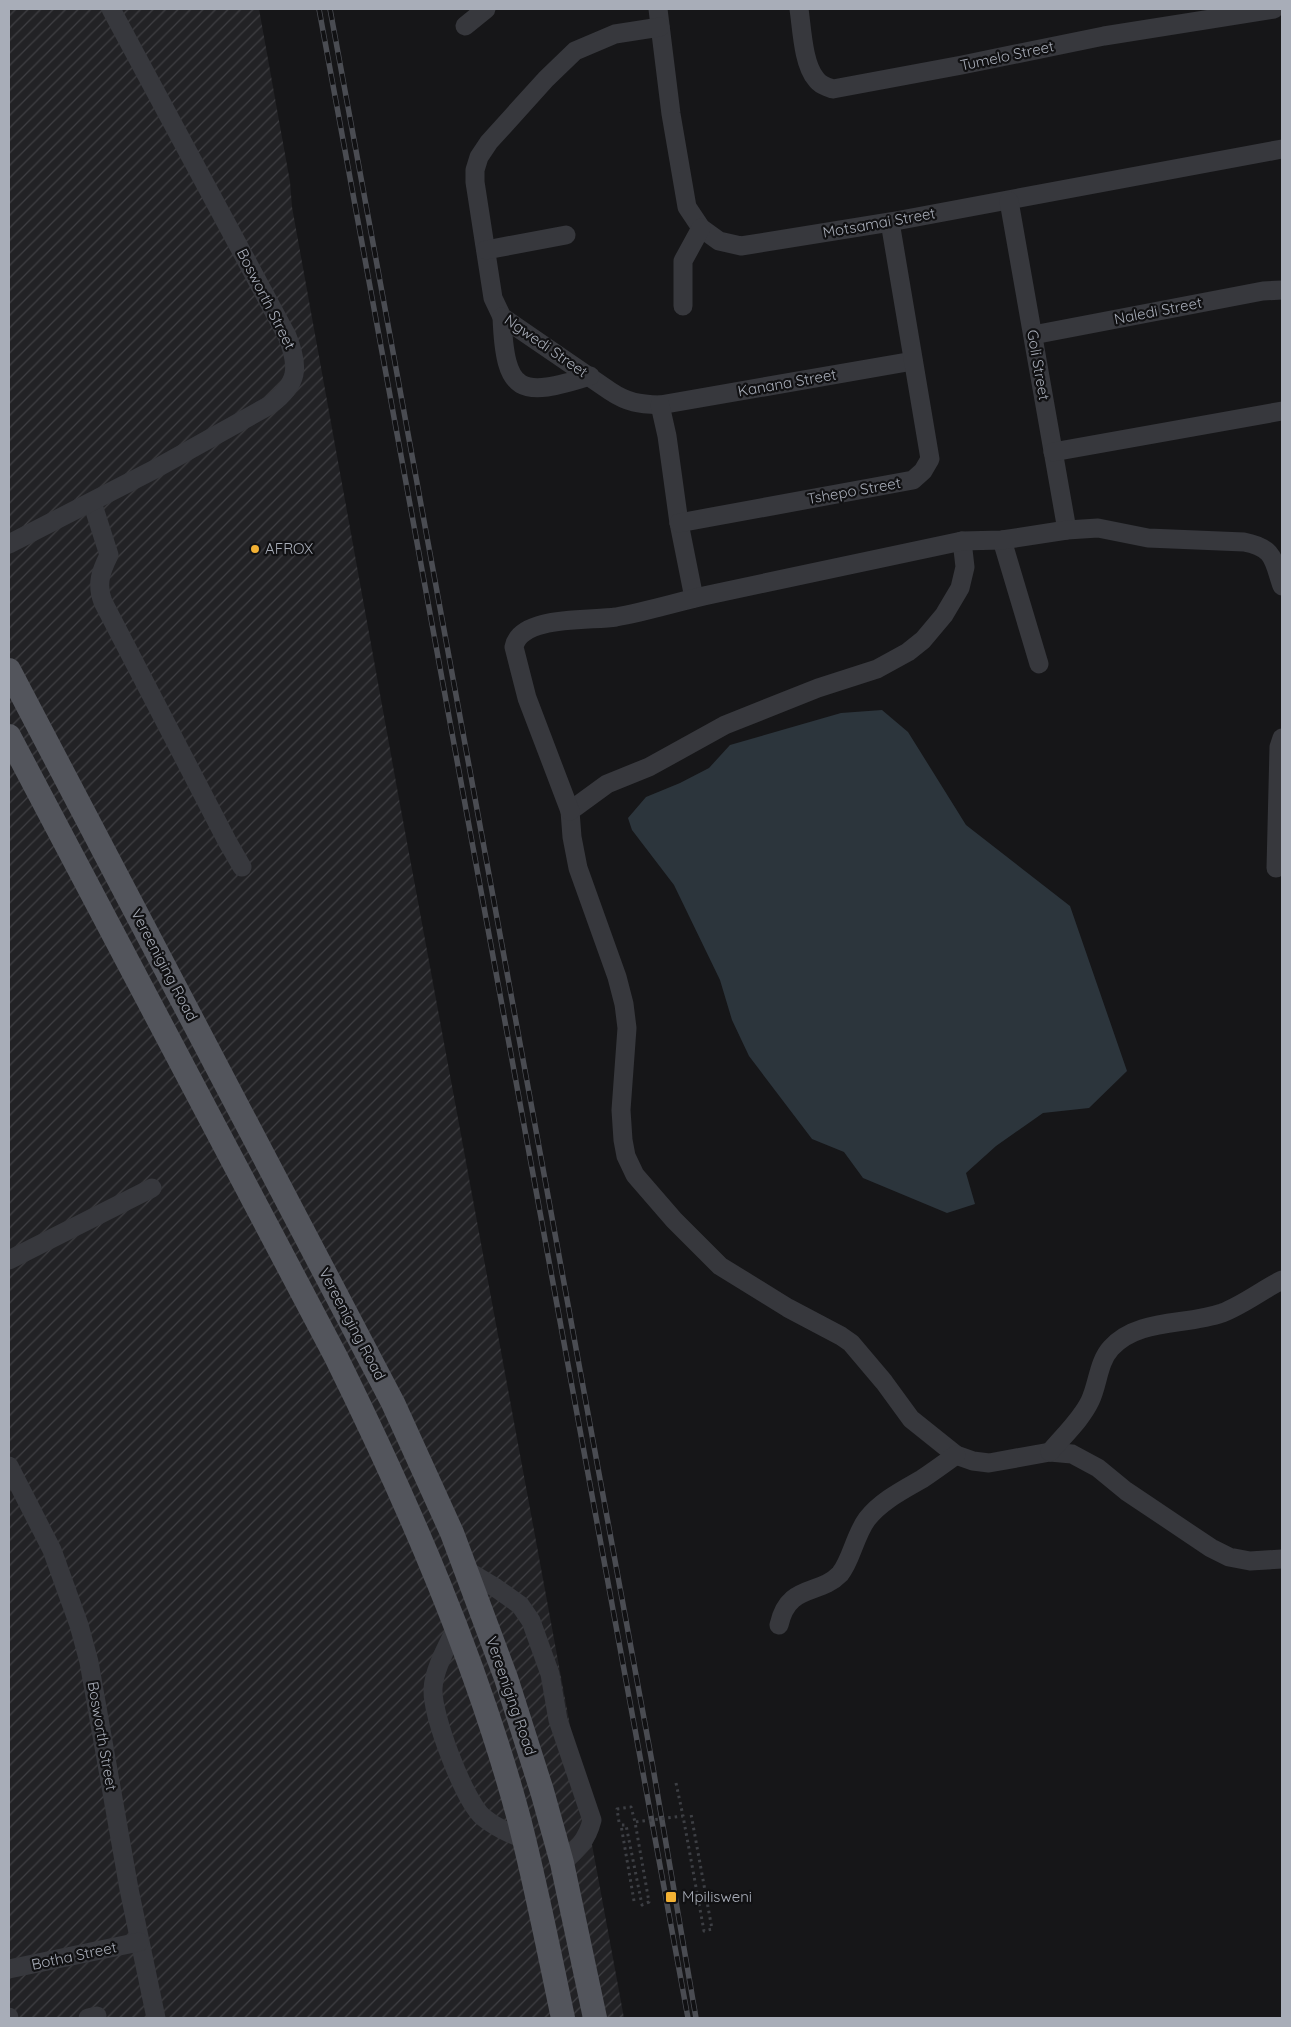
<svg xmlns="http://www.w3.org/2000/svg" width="1291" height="2027" font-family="Quicksand,sans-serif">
	<defs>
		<pattern id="industrial-furrows" width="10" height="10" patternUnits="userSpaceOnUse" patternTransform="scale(1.25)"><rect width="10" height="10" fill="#222225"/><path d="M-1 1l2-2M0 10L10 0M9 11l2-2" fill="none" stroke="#3f3f43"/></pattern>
	</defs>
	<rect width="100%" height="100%" fill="#161618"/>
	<path fill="url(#industrial-furrows)" d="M9,9h250l31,173 2,25 105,581 227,1230h-615z"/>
	<path fill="#2c353c" d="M882,710l26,22 58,93 104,81 57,165 -38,37 -46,5 -47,33 -30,27 9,31 -28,9 -84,-35 -19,-26 -32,-13 -63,-83 -17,-36 -12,-40 -46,-95 -42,-55 -4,-12 18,-21 34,-14 29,-15 21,-23 111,-32z"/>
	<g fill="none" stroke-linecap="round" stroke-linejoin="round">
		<g stroke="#3d3f44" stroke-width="3" stroke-dasharray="2.5 4" stroke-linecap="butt">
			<path d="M676,1783l7,33"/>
			<path d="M619,1822l-2,-13 14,-2 4,15"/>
		</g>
		<g stroke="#37383d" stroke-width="19">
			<path d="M658,9l13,105 16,93 14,21 18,13 22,5 149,-24 392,-73"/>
			<path d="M799,9c3,20 4,55 17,70 4,6 11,8 17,10l129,-24 142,-29 170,-27"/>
			<path d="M465,26l21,-17"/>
			<path d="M660,27l-45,7 -40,17 -29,28 -57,63 -10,15 -4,13v12l18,116 9,19 108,74c18,12 29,13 50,14l253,-44"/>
			<path d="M1009,201l58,329"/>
			<path d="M486,250l80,-15"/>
			<path d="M683,306v-45l18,-33"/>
			<path d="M502,317c3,78 18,81 88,59"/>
			<path d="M1033,335l230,-44 19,-1"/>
			<path d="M660,405l7,31 12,87 15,75"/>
			<path d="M1053,452l229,-41"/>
			<path d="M92,502l17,53c-8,16 -13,29 -6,47l124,239 15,26"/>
			<path d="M679,523l234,-43 10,-9 7,-12 -40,-237"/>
			<path d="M1002,540l37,124"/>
			<path d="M962,541l3,26 -5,21 -16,27 -21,25 -15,12 -31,17 -59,19 -93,37 -76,42 -42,17 -37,27 2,26 6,31 39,109 7,27 3,24 -6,82 2,30 3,16 9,19 39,45 46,46 68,42 53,28 10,7 33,39 27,37 45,36 17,6 16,2 61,-11 22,2 26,14 28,23 85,57 18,9 21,4 32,-2"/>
			<path d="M9,544l148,-76 113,-63c28,-21 30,-37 17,-69l-176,-327"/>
			<path d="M570,811l-43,-113 -13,-51c6,-32 76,-26 102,-30 33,-6 64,-16 97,-23 83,-17 166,-35 249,-53l40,-1 65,-10 31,-2 50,10 96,4c31,6 29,18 38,44"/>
			<path d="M1276,868l3,-121 3,-9"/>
			<path d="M9,1260l143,-72"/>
			<path d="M1050,1452c13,-16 31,-32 40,-51 8,-16 8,-39 21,-53 27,-30 74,-22 111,-35 21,-8 40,-23 60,-33"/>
			<path d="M9,1466l43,84 27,75 10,37 40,227 27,129"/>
			<path d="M466,1570l30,18 24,17 11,16 19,53 8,46 34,100c-5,20 -15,30 -30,43"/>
			<path d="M779,1625c9,-42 40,-29 61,-51 11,-13 15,-39 27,-55 14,-18 36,-29 55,-40 12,-8 23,-16 34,-24"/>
			<path d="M456,1628c-9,19 -22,41 -23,61 -1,27 31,111 50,128 12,10 26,16 40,22"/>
			<path d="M9,1969l130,-27"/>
			<path d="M9,2017v1"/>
			<path d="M88,2018l9,-2"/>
		</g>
		<g stroke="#53555c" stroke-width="24">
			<path d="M9,670l384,733 59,130 54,145 36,113 20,72 33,155"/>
			<path d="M9,736l327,621c73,148 140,302 183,462 17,66 30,133 44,199"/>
		</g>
		<defs>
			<g id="rail">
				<path d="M319,9l369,2009"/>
				<path d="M330,9l322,1753 44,256"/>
			</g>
		</defs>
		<use href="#rail" stroke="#4a4c52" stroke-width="5.5"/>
		<use href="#rail" stroke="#111113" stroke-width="4" stroke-dasharray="11" stroke-linecap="butt"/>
		<path stroke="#3d3f44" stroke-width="3" stroke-dasharray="2.5 4" stroke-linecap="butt" d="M634,1901l-13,-76h5l16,80 7,-3 -14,-80 48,-6 21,115 8,-2 -21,-115"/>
	</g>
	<g fill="#f2b134" stroke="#111113" stroke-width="2">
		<circle cx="255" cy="549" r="5"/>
		<rect x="665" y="1891" width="12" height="12" rx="2.5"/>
	</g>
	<g text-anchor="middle" stroke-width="4.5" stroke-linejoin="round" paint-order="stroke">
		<g font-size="15" fill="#a8adb8" stroke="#111113">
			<text transform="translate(1007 56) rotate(-12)" y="5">Tumelo Street</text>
			<text transform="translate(879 223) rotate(-10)" y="5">Motsamai Street</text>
			<text transform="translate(266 299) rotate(63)" y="5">Bosworth Street</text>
			<text transform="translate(1158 311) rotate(-11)" y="5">Naledi Street</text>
			<text transform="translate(546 346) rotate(35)" y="5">Ngwedi Street</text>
			<text transform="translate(1038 365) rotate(80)" y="5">Goli Street</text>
			<text transform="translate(787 383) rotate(-10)" y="5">Kanana Street</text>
			<text transform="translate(854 491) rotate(-10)" y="5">Tshepo Street</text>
			<text transform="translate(164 965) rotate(62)" y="5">Vereeniging Road</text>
			<text transform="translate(352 1324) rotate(62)" y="5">Vereeniging Road</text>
			<text transform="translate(511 1696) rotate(71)" y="5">Vereeniging Road</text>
			<text transform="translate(102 1736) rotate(80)" y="5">Bosworth Street</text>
			<text transform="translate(74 1956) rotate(-12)" y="5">Botha Street</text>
		</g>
		<g font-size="15" fill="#a8adb8" stroke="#111113" text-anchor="start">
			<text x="265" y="554">AFROX</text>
			<text x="682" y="1902">Mpilisweni</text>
		</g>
	</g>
	<rect width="1291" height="2027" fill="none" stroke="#a8adb8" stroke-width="20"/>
</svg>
